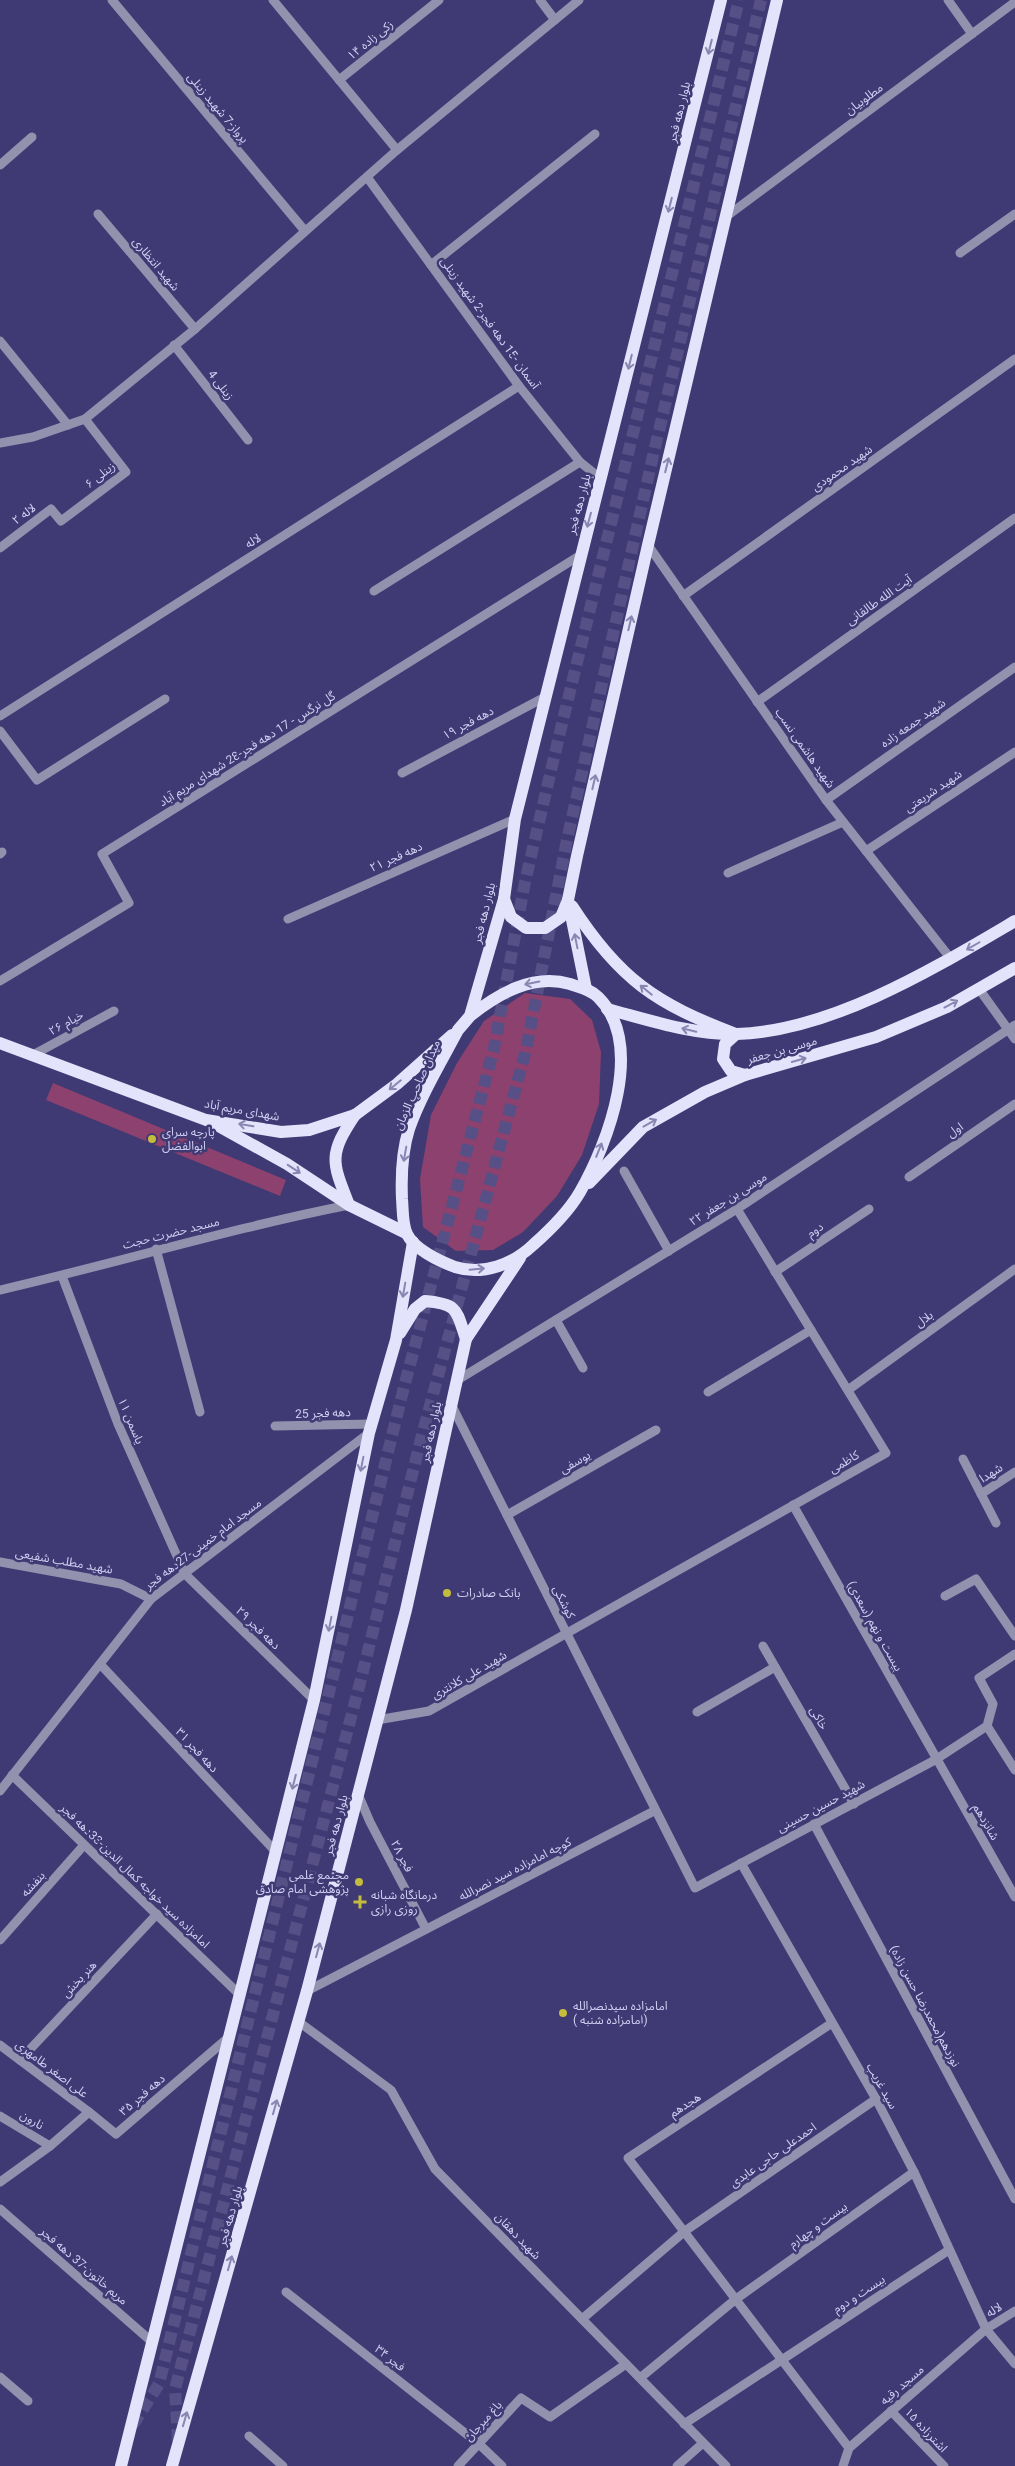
<svg xmlns="http://www.w3.org/2000/svg" width="1015" height="2466" font-family="Roboto,'Noto Sans Arabic',sans-serif">
	<rect width="100%" height="100%" fill="#403a74"/>
	<g fill="#8c416e">
		<path d="M525,993l45,6 22,21 9,32 -2,52 -17,51 -25,41 -34,36 -30,18 -37,1 -33,-24 -3,-48 11,-64 26,-52 27,-42z"/>
		<path d="M53,1083l233,97 -6,16 -234,-96z"/>
	</g>
	<g fill="none" stroke-linecap="round" stroke-linejoin="round">
		<g stroke="#565087" stroke-width="12" stroke-dasharray="12 6" stroke-linecap="butt">
			<path d="M133,2425l26,-41 245,-997 90,-339 31,-166 35,-150 179,-732"/>
			<path d="M178,2441l-3,-52 186,-710 60,-240 105,-389 41,-210 86,-384 108,-456"/>
		</g>
		<g stroke="#9292af" stroke-width="9">
			<path d="M112,0l193,231"/>
			<path d="M273,0l124,150"/>
			<path d="M540,0l15,20"/>
			<path d="M948,0l24,34"/>
			<path d="M339,80l100,-80"/>
			<path d="M0,165l32,-28"/>
			<path d="M367,177l152,209 61,76 20,16"/>
			<path d="M98,214l97,115"/>
			<path d="M727,216l288,-214"/>
			<path d="M960,253l55,-39"/>
			<path d="M431,265l164,-131"/>
			<path d="M0,341l68,84"/>
			<path d="M174,345l74,95"/>
			<path d="M0,443l33,-6 52,-18 110,-90 202,-179 182,-150"/>
			<path d="M648,545l178,255 125,159"/>
			<path d="M0,548l51,-39 10,12 65,-49 -41,-53"/>
			<path d="M374,591l206,-129"/>
			<path d="M683,596l332,-237"/>
			<path d="M757,702l258,-184"/>
			<path d="M0,716l519,-330"/>
			<path d="M0,731l37,49 128,-81"/>
			<path d="M402,773l145,-77"/>
			<path d="M826,800l189,-133"/>
			<path d="M866,851l149,-99"/>
			<path d="M0,854l2,-2"/>
			<path d="M728,873l115,-51"/>
			<path d="M288,919l227,-100"/>
			<path d="M0,981l129,-78 -27,-49 477,-298"/>
			<path d="M979,989l36,50"/>
			<path d="M31,1056l83,-45"/>
			<path d="M624,1171l45,80"/>
			<path d="M909,1177l106,-73"/>
			<path d="M156,1249l44,163"/>
			<path d="M775,1272l94,-63"/>
			<path d="M62,1276l56,148 67,150 129,126"/>
			<path d="M0,1290c117,-27 232,-62 349,-85"/>
			<path d="M556,1320l27,48"/>
			<path d="M456,1381l281,-172 278,-184"/>
			<path d="M848,1390l167,-121"/>
			<path d="M708,1392l103,-62"/>
			<path d="M451,1404l244,484 240,-128 52,-34 6,-22 -14,-26 36,-24"/>
			<path d="M275,1426l96,-2"/>
			<path d="M963,1459l33,64"/>
			<path d="M981,1494l34,-22"/>
			<path d="M793,1505l222,392"/>
			<path d="M507,1515l149,-85"/>
			<path d="M0,1562l121,22 30,15"/>
			<path d="M945,1596l31,-17 39,57"/>
			<path d="M763,1646l91,158"/>
			<path d="M100,1664l176,188"/>
			<path d="M697,1712l78,-45"/>
			<path d="M377,1720l52,-9 457,-258 -149,-244"/>
			<path d="M987,1726l28,44"/>
			<path d="M12,1775l228,220"/>
			<path d="M0,1791l151,-192 218,-166"/>
			<path d="M358,1794l12,28 56,107"/>
			<path d="M814,1824l201,375"/>
			<path d="M741,1863l135,236 38,73 72,157 29,35"/>
			<path d="M0,1940l84,-95"/>
			<path d="M307,1991l347,-180"/>
			<path d="M299,2022l92,68 44,79 291,297"/>
			<path d="M832,2023l-204,135 221,290"/>
			<path d="M0,2045l89,67"/>
			<path d="M20,2060l137,-146"/>
			<path d="M0,2116l50,30"/>
			<path d="M0,2182l50,-36 39,-34 27,22 113,-97"/>
			<path d="M0,2209l151,132"/>
			<path d="M286,2292l193,152 23,22"/>
			<path d="M582,2319l103,-88 191,-132"/>
			<path d="M0,2377l28,24"/>
			<path d="M640,2378l96,-79 178,-127"/>
			<path d="M891,2411l53,55"/>
			<path d="M684,2424l265,-174"/>
			<path d="M249,2436l34,30"/>
			<path d="M458,2466l63,-68 29,19 76,-53"/>
			<path d="M677,2466l26,-23"/>
			<path d="M843,2466l6,-18 137,-119 29,-18"/>
		</g>
		<g stroke="#e3e3fb" stroke-width="12">
			<path d="M504,899l7,18 15,11h19l16,-11 7,-17"/>
			<path d="M572,906c47,73 84,98 164,128l-11,10 -2,15 8,12 14,4"/>
			<path d="M586,989l-18,-89 9,-44 71,-311 129,-545"/>
			<path d="M607,1009c42,11 86,26 130,25 95,-3 198,-66 278,-113"/>
			<path d="M470,1016c28,-22 63,-43 100,-32 9,3 20,5 28,13 48,47 10,146 -18,195 -11,19 -30,38 -47,53 -20,19 -50,31 -78,22 -16,-6 -41,-18 -48,-33 -5,-10 -4,-25 -5,-35 -1,-23 0,-48 7,-70 12,-34 32,-67 49,-99l12,-14 34,-117 11,-80 206,-819"/>
			<path d="M0,1043l206,77 75,12 28,-2 46,-15 42,-31 55,-49"/>
			<path d="M215,1124l72,40 62,41 57,28"/>
			<path d="M589,1183l54,-56 62,-35 40,-17 131,-38 71,-30 68,-39"/>
			<path d="M349,1205c-17,-43 -21,-50 6,-90"/>
			<path d="M400,1333l15,-24 10,-8c34,3 31,9 41,38"/>
			<path d="M121,2466l193,-766 55,-267 27,-93 17,-98"/>
			<path d="M172,2466l135,-475 99,-381 60,-271 54,-81"/>
		</g>
	</g>
	<defs><path id="oneway-shaft" d="M-6 0H5M1.5-3L5.5 0L1.5 3" fill="none" stroke-width="1.6" stroke-linecap="round" stroke-linejoin="round" transform="scale(1.25)"/></defs>
	<g stroke="#8986b1">
		<use href="#oneway-shaft" transform="translate(710 47) rotate(104)"/>
		<use href="#oneway-shaft" transform="translate(670 205) rotate(104)"/>
		<use href="#oneway-shaft" transform="translate(630 362) rotate(104)"/>
		<use href="#oneway-shaft" transform="translate(667 465) rotate(-76)"/>
		<use href="#oneway-shaft" transform="translate(589 520) rotate(105)"/>
		<use href="#oneway-shaft" transform="translate(630 623) rotate(-77)"/>
		<use href="#oneway-shaft" transform="translate(594 782) rotate(-77)"/>
		<use href="#oneway-shaft" transform="translate(576 941) rotate(-101)"/>
		<use href="#oneway-shaft" transform="translate(973 946) rotate(150)"/>
		<use href="#oneway-shaft" transform="translate(532 983) rotate(169)"/>
		<use href="#oneway-shaft" transform="translate(646 990) rotate(-141)"/>
		<use href="#oneway-shaft" transform="translate(951 1004) rotate(-28)"/>
		<use href="#oneway-shaft" transform="translate(689 1030) rotate(-167)"/>
		<use href="#oneway-shaft" transform="translate(799 1060) rotate(-16)"/>
		<use href="#oneway-shaft" transform="translate(395 1085) rotate(141)"/>
		<use href="#oneway-shaft" transform="translate(650 1123) rotate(-29)"/>
		<use href="#oneway-shaft" transform="translate(246 1125) rotate(-171)"/>
		<use href="#oneway-shaft" transform="translate(599 1150) rotate(-68)"/>
		<use href="#oneway-shaft" transform="translate(405 1154) rotate(100)"/>
		<use href="#oneway-shaft" transform="translate(294 1169) rotate(33)"/>
		<use href="#oneway-shaft" transform="translate(477 1269) rotate(-5)"/>
		<use href="#oneway-shaft" transform="translate(404 1290) rotate(100)"/>
		<use href="#oneway-shaft" transform="translate(362 1464) rotate(101)"/>
		<use href="#oneway-shaft" transform="translate(330 1624) rotate(101)"/>
		<use href="#oneway-shaft" transform="translate(294 1782) rotate(104)"/>
		<use href="#oneway-shaft" transform="translate(318 1950) rotate(-75)"/>
		<use href="#oneway-shaft" transform="translate(275 2107) rotate(-74)"/>
		<use href="#oneway-shaft" transform="translate(230 2263) rotate(-74)"/>
		<use href="#oneway-shaft" transform="translate(185 2419) rotate(-74)"/>
	</g>
	<g fill="#c4bc3d" stroke="#403a74" stroke-width="2">
		<circle cx="152" cy="1139" r="5"/>
		<circle cx="447" cy="1593" r="5"/>
		<circle cx="359" cy="1882" r="5"/>
		<path d="M357.5 1894.5h5v5h5v5h-5v5h-5v-5h-5v-5h5z"/>
		<circle cx="563" cy="2013" r="5"/>
	</g>
	<g text-anchor="middle" stroke-width="5" stroke-linejoin="round" paint-order="stroke">
		<g font-size="12" fill="#d1d0f3" stroke="#403a74">
			<text transform="translate(370 40) rotate(-39)" y="4">زکی زاده ۱۴</text>
			<text transform="translate(864 99) rotate(-37)" y="4">مطلوبیان</text>
			<text transform="translate(218 108) rotate(50)" y="4">پرواز-7 شهید زینلی</text>
			<text transform="translate(679 112) rotate(-76)" y="4">بلوار دهه فجر</text>
			<text transform="translate(156 264) rotate(50)" y="4">شهید انتظاری</text>
			<text transform="translate(490 323) rotate(54)" y="4">آسمان -15 دهه فجر-2 شهید زینلی</text>
			<text transform="translate(221 385) rotate(52)" y="4">زینلی 4</text>
			<text transform="translate(842 468) rotate(-35)" y="4">شهید محمودی</text>
			<text transform="translate(100 475) rotate(-38)" y="4">زینلی ۶</text>
			<text transform="translate(579 504) rotate(-75)" y="4">بلوار دهه فجر</text>
			<text transform="translate(24 514) rotate(-37)" y="4">لاله ۲</text>
			<text transform="translate(253 541) rotate(-32)" y="4">لاله</text>
			<text transform="translate(879 600) rotate(-35)" y="4">آیت الله طالقانی</text>
			<text transform="translate(468 723) rotate(-28)" y="4">دهه فجر ۱۹</text>
			<text transform="translate(913 723) rotate(-35)" y="4">شهید جمعه زاده</text>
			<text transform="translate(805 748) rotate(55)" y="4">شهید هاشمی نسب</text>
			<text transform="translate(247 749) rotate(-32)" y="4">گل نرگس - 17 دهه فجر-28 شهدای مریم آباد</text>
			<text transform="translate(933 791) rotate(-34)" y="4">شهید شریعتی</text>
			<text transform="translate(396 857) rotate(-24)" y="4">دهه فجر ۲۱</text>
			<text transform="translate(484 913) rotate(-76)" y="4">بلوار دهه فجر</text>
			<text transform="translate(66 1023) rotate(-29)" y="4">خیام ۲۶</text>
			<text transform="translate(782 1050) rotate(-16)" y="4">موسی بن جعفر</text>
			<text transform="translate(417 1085) rotate(-66)" y="4">میدان صاحب الزمان</text>
			<text transform="translate(242 1110) rotate(10)" y="4">شهدای مریم آباد</text>
			<text transform="translate(955 1130) rotate(-35)" y="4">اول</text>
			<text transform="translate(728 1199) rotate(-32)" y="4">موسی بن جعفر ۲۲</text>
			<text transform="translate(815 1230) rotate(-34)" y="4">دوم</text>
			<text transform="translate(171 1233) rotate(-14)" y="4">مسجد حضرت حجت</text>
			<text transform="translate(924 1319) rotate(-36)" y="4">بلال</text>
			<text transform="translate(323 1413) rotate(-2)" y="4">دهه فجر 25</text>
			<text transform="translate(131 1421) rotate(67)" y="4">یاسمن ۱۱</text>
			<text transform="translate(431 1432) rotate(-78)" y="4">بلوار دهه فجر</text>
			<text transform="translate(575 1462) rotate(-30)" y="4">یوسفی</text>
			<text transform="translate(844 1462) rotate(-30)" y="4">کاظمی</text>
			<text transform="translate(991 1473) rotate(-33)" y="4">شهدا</text>
			<text transform="translate(203 1544) rotate(-37)" y="4">مسجد امام خمینی-27دهه فجر</text>
			<text transform="translate(64 1561) rotate(10)" y="4">شهید مطلب شفیعی</text>
			<text transform="translate(564 1602) rotate(64)" y="4">کوشکی</text>
			<text transform="translate(875 1626) rotate(61)" y="4">بیست و نهم (سعدی)</text>
			<text transform="translate(258 1628) rotate(44)" y="4">دهه فجر ۲۹</text>
			<text transform="translate(469 1675) rotate(-30)" y="4">شهید علی کلانتری</text>
			<text transform="translate(819 1718) rotate(60)" y="4">خاکی</text>
			<text transform="translate(197 1750) rotate(47)" y="4">دهه فجر ۳۱</text>
			<text transform="translate(821 1806) rotate(-28)" y="4">شهید حسین حسینی</text>
			<text transform="translate(986 1822) rotate(60)" y="4">شانزدهم</text>
			<text transform="translate(336 1825) rotate(-75)" y="4">بلوار دهه فجر</text>
			<text transform="translate(402 1856) rotate(62)" y="4">فجر ۲۸</text>
			<text transform="translate(515 1869) rotate(-27)" y="4">کوچه امامزاده سید نصرالله</text>
			<text transform="translate(135 1876) rotate(44)" y="4">امامزاده سید خواجه کمال الدین-33دهه فجر</text>
			<text transform="translate(33 1884) rotate(-48)" y="4">بنفشه</text>
			<text transform="translate(79 1979) rotate(-47)" y="4">هنر بخش</text>
			<text transform="translate(925 2006) rotate(62)" y="4">نوزدهم(محمدرضا حسن زاده)</text>
			<text transform="translate(52 2069) rotate(37)" y="4">علی اصغر طامهری</text>
			<text transform="translate(882 2086) rotate(61)" y="4">سید غریب</text>
			<text transform="translate(142 2095) rotate(-41)" y="4">دهه فجر ۳۵</text>
			<text transform="translate(685 2105) rotate(-33)" y="4">هجدهم</text>
			<text transform="translate(32 2120) rotate(31)" y="4">نارون</text>
			<text transform="translate(773 2155) rotate(-35)" y="4">احمدعلی حاجی عابدی</text>
			<text transform="translate(230 2216) rotate(-74)" y="4">بلوار دهه فجر</text>
			<text transform="translate(818 2225) rotate(-36)" y="4">بیست و چهارم</text>
			<text transform="translate(518 2236) rotate(46)" y="4">شهید دهقان</text>
			<text transform="translate(84 2266) rotate(41)" y="4">مریم خاتون-37 دهه فجر</text>
			<text transform="translate(859 2294) rotate(-33)" y="4">بیست و دوم</text>
			<text transform="translate(994 2310) rotate(-32)" y="4">لاله</text>
			<text transform="translate(390 2358) rotate(38)" y="4">فجر ۳۴</text>
			<text transform="translate(902 2385) rotate(-41)" y="4">مسجد رقیه</text>
			<text transform="translate(483 2421) rotate(-48)" y="4">باغ میرجان</text>
			<text transform="translate(926 2430) rotate(47)" y="4">اشترزاده ۱۵</text>
		</g>
		<g font-size="12" fill="#d1d0f3" stroke="#403a74" text-anchor="start">
			<text x="162" y="1136">پارچه سرای<tspan x="162" dy="14">ابوالفضل</tspan></text>
			<text x="457" y="1597">بانک صادرات</text>
			<text x="349" y="1879" text-anchor="end">مجتمع علمی<tspan x="349" dy="14">پژوهشی امام صادق</tspan></text>
			<text x="371" y="1899">درمانگاه شبانه<tspan x="371" dy="14">روزی رازی</tspan></text>
			<text x="573" y="2010">امامزاده سیدنصرالله<tspan x="573" dy="14">( امامزاده شنبه)</tspan></text>
		</g>
	</g>
</svg>
